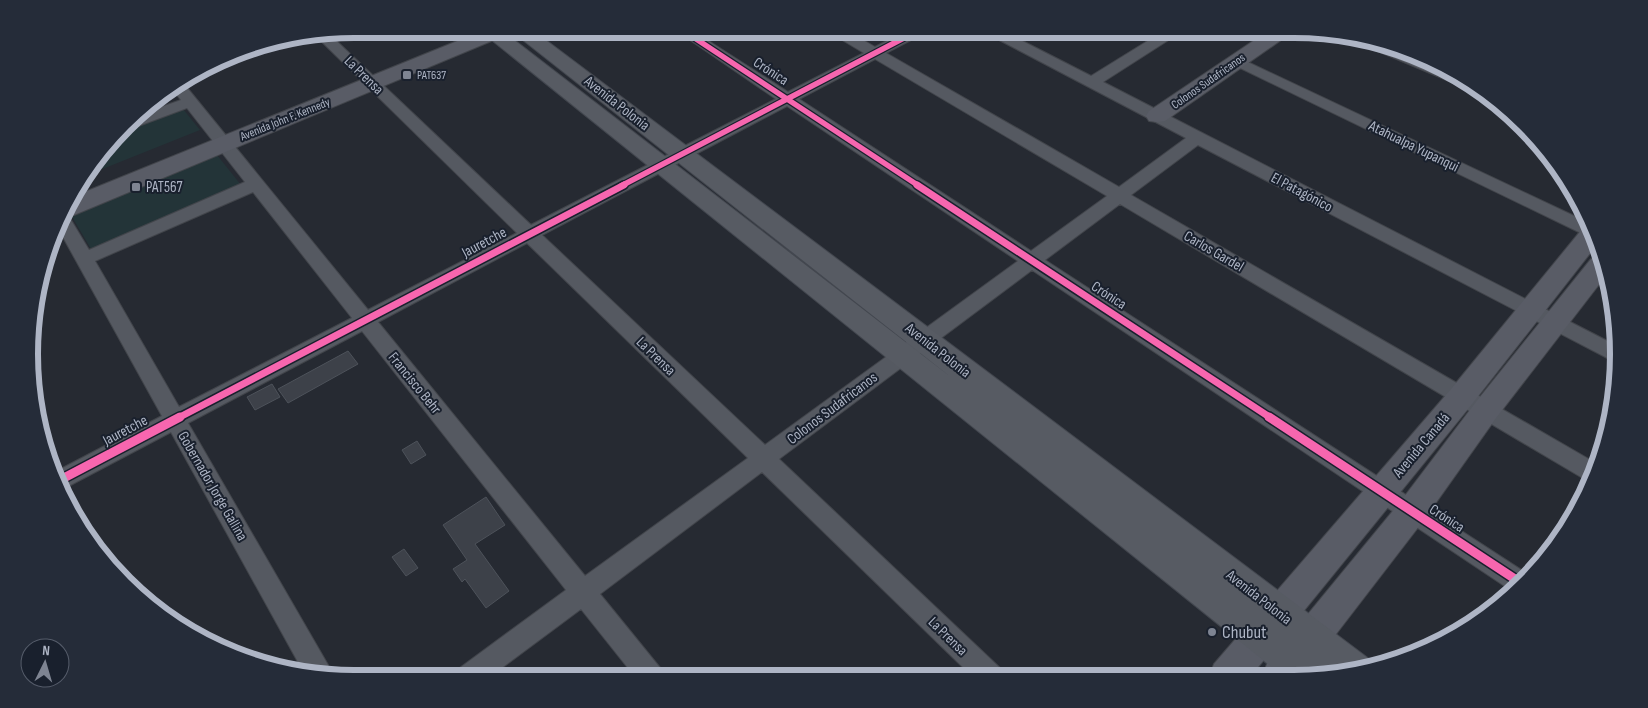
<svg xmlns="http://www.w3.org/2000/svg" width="1648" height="708" font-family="'Sofia Sans Condensed',sans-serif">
	<rect width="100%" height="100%" fill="#262a32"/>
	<g fill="#233438">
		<path d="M183,109l17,21 -115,46 36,-44z"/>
		<path d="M217,155l24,30 -150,64 -20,-34z"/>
	</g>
	<g fill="#3d4149" stroke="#4d525a">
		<path d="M348,351l10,13 -70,39 -10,-14z"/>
		<path d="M272,384l8,13 -25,13 -8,-13z"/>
		<path d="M417,441l9,14 -15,9 -9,-14z"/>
		<path d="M486,497l19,28 -30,19 34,47 -23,17 -21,-29 -3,3 -9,-13 14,-9 -24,-35z"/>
		<path d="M404,549l14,19 -12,8 -14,-19z"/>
	</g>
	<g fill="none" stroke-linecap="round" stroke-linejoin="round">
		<defs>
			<g id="street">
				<path d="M674,29h16l98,63 76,-39 -35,-21 -2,-3h17l31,18 36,-18h17l-2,3 -40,21 233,134 67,-49 -202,-106 -2,-3h17l92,47 76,-47h16l-2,3 -78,50 514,264 -2,16 -417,-217 -67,50 468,270 -9,16 -4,-1 -466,-276 -75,56 484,315 -17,16 -480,-321 -253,189 221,209 4,9h-31l-211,-205 -162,122 61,75 4,9h-29l-55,-69 -94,70h-34l4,-9 109,-80 -204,-259 -174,92 140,242 3,10 -28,-4 -132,-239 -108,57 -6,-18 105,-55 -104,-188 6,-14 4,1 21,35 156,-68 -58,-74 -54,20 -9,1 9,-12 48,-17 -8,-10 11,-6 184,226 149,-77 -202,-198 13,-2 203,192 245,-126zM875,59l232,137 -76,55 -232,-152zM787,106l231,155 -253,184 -223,-210zM253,192l99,126 -173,89 -84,-146zM527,243l221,215 -163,118 -207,-254z"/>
				<path d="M1360,40c39,6 65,21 99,41h-10l-88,-37z"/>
				<path d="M1237,57l352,166 4,14 -8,-2 -353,-171 -2,-3 2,-3z"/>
			</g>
			<g id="secondary">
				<path d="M487,29h14l3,4 -3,4 -427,178 -11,1 7,-18z"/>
				<path d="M1271,29h23l-3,4 -126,88 -8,1 -8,-1 -3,-5 3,-5z"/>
				<path d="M1590,226l5,21 -123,157 -222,273h-41l5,-13 238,-276 131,-160z"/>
				<path d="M1598,257l6,21 -108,140 -73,103 -120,156h-41l5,-13 134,-163 75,-99 115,-143z"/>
			</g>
			<path id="primary" d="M478,29h22l452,349 -443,-349h22l838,630 3,8 -35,9 -11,-6 3,6 -45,1z"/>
		</defs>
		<use href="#street" stroke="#42454b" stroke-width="2"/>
		<use href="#secondary" stroke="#42454b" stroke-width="2"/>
		<use href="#primary" stroke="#43474f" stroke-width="2"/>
		<use href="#street" fill="#555961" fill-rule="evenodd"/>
		<use href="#secondary" fill="#595c66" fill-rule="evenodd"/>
		<use href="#primary" fill="#575b63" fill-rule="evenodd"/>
		<defs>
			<g id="cycleway-far2">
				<path d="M681,29l238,157"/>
				<path d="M621,186l300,-157"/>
			</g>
			<g id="cycleway-far1">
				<path d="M917,185l354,233"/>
				<path d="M178,418l446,-233"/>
			</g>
			<g id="cycleway">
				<path d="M1269,417l252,166"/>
				<path d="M60,480l120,-63"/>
			</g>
		</defs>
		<use href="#cycleway-far2" stroke="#19202d" stroke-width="8"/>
		<use href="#cycleway-far1" stroke="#19202d" stroke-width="10"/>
		<use href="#cycleway" stroke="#19202d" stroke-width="12"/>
		<use href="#cycleway-far2" stroke="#f766af" stroke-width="5.5"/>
		<use href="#cycleway-far1" stroke="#f766af" stroke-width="7"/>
		<use href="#cycleway" stroke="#f766af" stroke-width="9"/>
	</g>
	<g fill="#7e8492" stroke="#19202d" stroke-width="2">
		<rect x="402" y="70" width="10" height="10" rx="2.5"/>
		<rect x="131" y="182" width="10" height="10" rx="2.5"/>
		<circle cx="1212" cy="632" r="5"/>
	</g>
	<g text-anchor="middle" stroke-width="4" stroke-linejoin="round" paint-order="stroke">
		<g font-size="12" fill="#aeb5c5" stroke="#19202d" text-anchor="start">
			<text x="417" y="79">PAT637</text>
		</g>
		<g font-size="12" fill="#aeb5c5" stroke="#19202d">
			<text transform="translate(1208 81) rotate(-35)" y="4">Colonos Sudafricanos</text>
			<text transform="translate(285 119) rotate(-22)" y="4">Avenida John F. Kennedy</text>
		</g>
		<g font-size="15" fill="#aeb5c5" stroke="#19202d">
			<text transform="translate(771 71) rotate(33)" y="5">Crónica</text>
			<text transform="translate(364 75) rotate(44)" y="5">La Prensa</text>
			<text transform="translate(617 103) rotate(38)" y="5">Avenida Polonia</text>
			<text transform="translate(1414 146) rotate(26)" y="5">Atahualpa Yupanqui</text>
			<text transform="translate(1302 192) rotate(28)" y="5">El Patagónico</text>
			<text transform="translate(484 242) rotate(-28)" y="5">Jauretche</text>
			<text transform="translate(1214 251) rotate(30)" y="5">Carlos Gardel</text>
			<text transform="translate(1109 295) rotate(33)" y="5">Crónica</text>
			<text transform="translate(938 350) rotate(38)" y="5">Avenida Polonia</text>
			<text transform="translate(656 356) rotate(44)" y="5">La Prensa</text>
			<text transform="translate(415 383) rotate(51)" y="5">Francisco Behr</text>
			<text transform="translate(832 408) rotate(-37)" y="5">Colonos Sudafricanos</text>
			<text transform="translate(125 430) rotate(-28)" y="5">Jauretche</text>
			<text transform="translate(1421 445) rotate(-50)" y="5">Avenida Canadá</text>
			<text transform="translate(213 486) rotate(60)" y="5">Gobernador Jorge Gallina</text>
			<text transform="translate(1447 518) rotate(33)" y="5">Crónica</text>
			<text transform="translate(1259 597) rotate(38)" y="5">Avenida Polonia</text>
			<text transform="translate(948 636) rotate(44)" y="5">La Prensa</text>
		</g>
		<g font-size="15" fill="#aeb5c5" stroke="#19202d" text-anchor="start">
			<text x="146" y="192">PAT567</text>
		</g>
		<g font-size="18" fill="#aeb5c5" stroke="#19202d" text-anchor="start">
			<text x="1222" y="638">Chubut</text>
		</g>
	</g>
	<path d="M0 0H1648V708H0ZM354 38H1294A316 316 0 0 1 1610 354V354A316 316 0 0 1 1294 670H354A316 316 0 0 1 38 354V354A316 316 0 0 1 354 38Z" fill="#252c39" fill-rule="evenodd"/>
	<path fill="none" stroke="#aeb5c5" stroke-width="6" d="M354 38H1294A316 316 0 0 1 1610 354V354A316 316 0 0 1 1294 670H354A316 316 0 0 1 38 354V354A316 316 0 0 1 354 38Z"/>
	<g transform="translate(45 663) rotate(5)"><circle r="24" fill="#19202d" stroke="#555c6a"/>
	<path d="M0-4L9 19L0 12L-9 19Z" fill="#7e8492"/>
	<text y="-8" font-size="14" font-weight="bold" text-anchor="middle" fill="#aeb5c5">N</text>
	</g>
</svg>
